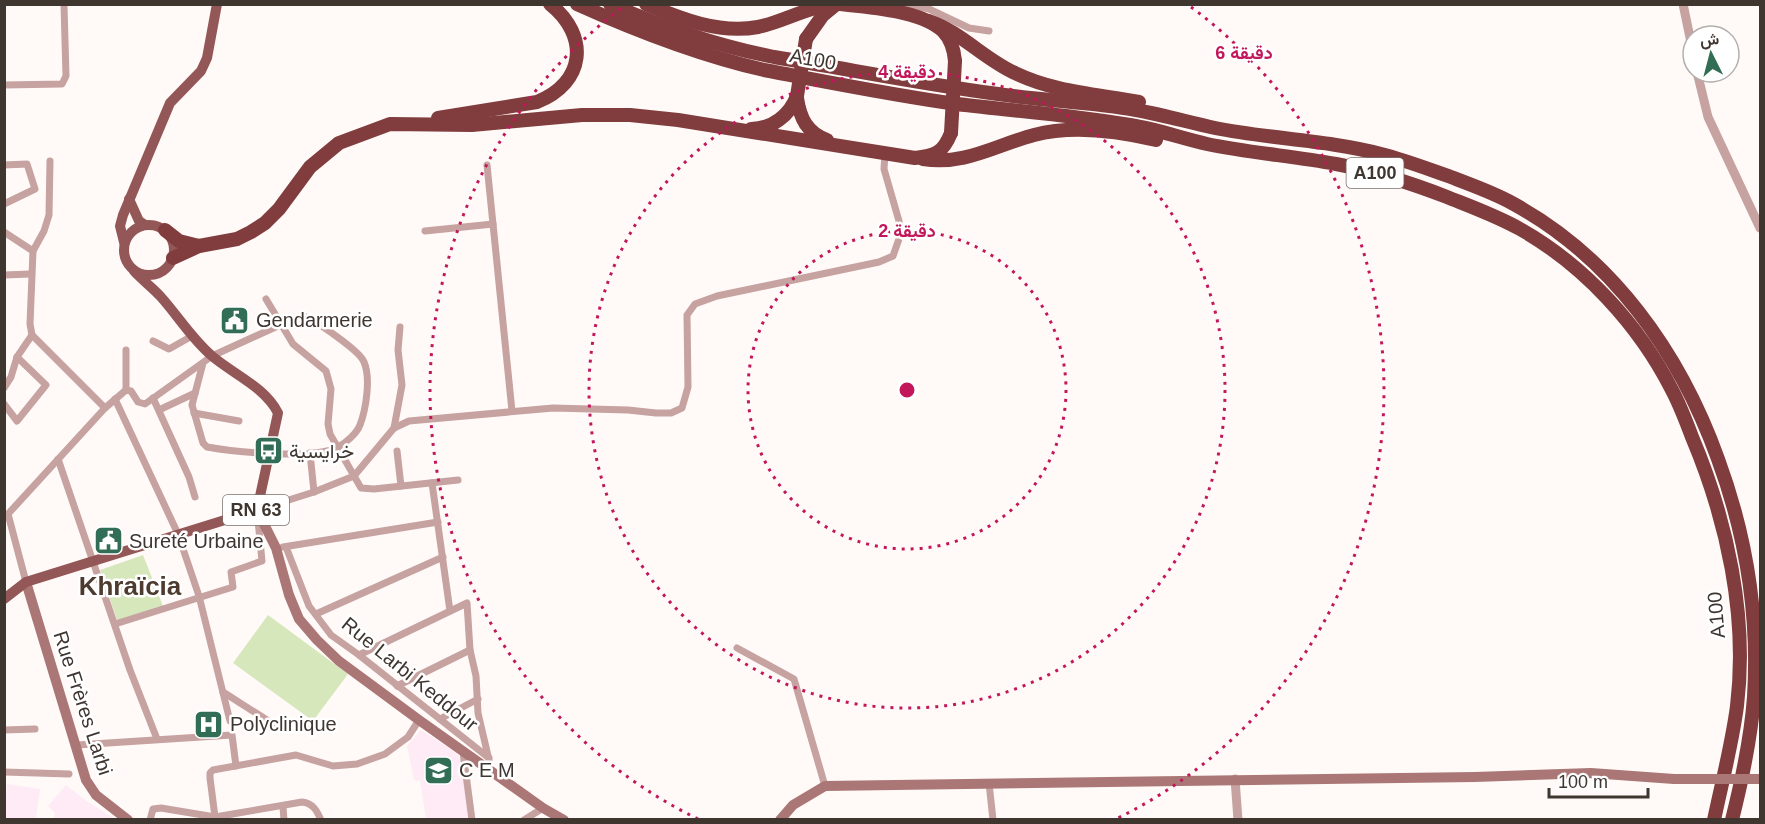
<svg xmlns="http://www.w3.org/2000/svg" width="1765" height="824" font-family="Arial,Vazirmatn,sans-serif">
	<rect width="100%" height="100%" fill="#fffaf7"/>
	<g fill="#feebf6">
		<path d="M421,730l34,22 7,8 12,57 -12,3 -36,-1 -6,-38 -6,-1 -7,-34z"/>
		<path d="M7,784l33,5 -4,30h-31z"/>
		<path d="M66,785l19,15 30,19h-61l1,-6 -7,-7z"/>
	</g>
	<g fill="#d7e7bc">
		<path d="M143,555l20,51 -46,14 -17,-50z"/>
		<path d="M268,615l80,59 -35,47 -80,-58z"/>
	</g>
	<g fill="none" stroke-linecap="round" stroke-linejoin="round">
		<g stroke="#c6a2a1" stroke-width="7">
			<path d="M907,4l22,5 40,19 20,3"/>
			<path d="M4,85l58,-1 4,-8 -2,-71"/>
			<path d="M50,161l-1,54 -5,16 -11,20 -3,73 2,11 73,73"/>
			<path d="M4,165l23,-1 8,25 -31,15"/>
			<path d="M487,165l25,246"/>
			<path d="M425,231l68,-7"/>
			<path d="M4,232l29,19"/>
			<path d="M4,275l26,-1"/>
			<path d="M266,299l27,45 33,27 5,18 -3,35 2,10 31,54 13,1 84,-9"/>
			<path d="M153,341l16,8 23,-13"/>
			<path d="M203,363l-11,42 11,38 4,4c28,5 106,13 131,0 8,-4 19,-14 22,-22 6,-16 11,-47 4,-63 -4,-11 -49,-42 -61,-46"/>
			<path d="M4,388l7,-11 6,-20 15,-22"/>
			<path d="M126,390v-40"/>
			<path d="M153,398l36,79 6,20"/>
			<path d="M115,399l63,135 21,62 31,125"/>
			<path d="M4,404l13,17 29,-36 -29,-28"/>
			<path d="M159,410l36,-17"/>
			<path d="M194,413l45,8"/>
			<path d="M394,428l8,-43 -4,-35 2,-23"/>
			<path d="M397,451l4,35"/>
			<path d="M310,453l4,39"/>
			<path d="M58,459l72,211 27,69"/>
			<path d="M432,483l18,128"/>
			<path d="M283,547l155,-25"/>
			<path d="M286,547l23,59 22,29 28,20 130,103"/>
			<path d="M26,582l-18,-68 97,-106 21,-18 5,1 7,11 7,2 67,-48 68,-31"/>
			<path d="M316,614l127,-57"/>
			<path d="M115,624l118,-37 -2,-15 31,-11 -5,-51 57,-18 40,-16 40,-48 15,-7 144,-13 75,2 28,3h15l11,-5 6,-21 -1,-72 8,-11 22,-8 162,-34 14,-6 7,-20 -1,-15 -15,-52 1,-16"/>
			<path d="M737,648l57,31 31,107"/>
			<path d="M359,655l108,-52 3,47 6,26 2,37 11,47"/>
			<path d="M397,686l73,-36"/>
			<path d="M223,692l58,37"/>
			<path d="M440,719l38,-20"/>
			<path d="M4,730l31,-1"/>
			<path d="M77,745l155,-10 4,31"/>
			<path d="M463,752l9,68"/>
			<path d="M4,772l65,2"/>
			<path d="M989,783l4,37"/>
			<path d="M283,807l1,13"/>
			<path d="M215,817l-5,-39v-5l3,-3 83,-15 37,11 24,-2 28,-10 23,-17 11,-17"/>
			<path d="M150,820l3,-11 8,-1 54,9 87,-15c11,1 15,9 19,18"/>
			<path d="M524,820l19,-12"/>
		</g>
		<g stroke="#c6a2a1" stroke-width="9">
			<path d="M1683,4l10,48"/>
			<path d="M1697,72l11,45 52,111"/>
			<path d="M1235,779l3,41"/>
		</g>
		<g stroke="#aa7776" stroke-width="10">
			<path d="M257,510l19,38 13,47 10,24 18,21 22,21 80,59 124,88 21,12"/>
			<path d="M26,582l60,198 10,15 32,25"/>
			<path d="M780,820l13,-15 32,-19 650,-9 116,-4 83,6"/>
		</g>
		<g stroke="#945757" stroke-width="10">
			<path d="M129,199l10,22 6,4"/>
			<circle cx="149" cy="250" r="25"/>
			<path d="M124,242l-4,-16 3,-11 47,-112 31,-32 6,-13 10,-54"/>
			<path d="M4,599l22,-17 231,-72 21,-97c-13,-26 -45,-39 -66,-57 -20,-17 -34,-40 -51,-59 -9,-10 -19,-17 -27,-26"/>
		</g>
		<g stroke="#813c3e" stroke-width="14">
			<path d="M577,4c60,27 122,51 187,66 64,12 128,25 193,34 57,7 116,11 173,21 26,4 51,13 77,19 43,9 86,12 129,20 38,7 75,19 111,33 25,10 50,19 73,32 64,36 119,96 152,161 8,15 14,31 20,47 35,83 56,179 45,269 -5,38 -15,76 -23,114"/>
			<path d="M610,4c52,23 108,42 164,53 74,12 149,27 224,37 46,7 92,8 138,16 27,5 52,12 79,18 55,11 112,12 166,26 24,6 47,15 70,23 20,8 41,15 61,26 100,54 168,150 206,256 28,76 41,157 36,238 -3,41 -12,83 -22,123"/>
			<path d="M646,4c35,15 73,30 112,23 20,-4 38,-14 58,-19 6,-1 12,-2 18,-4"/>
			<path d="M840,4c30,4 81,6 103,27 8,8 11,19 12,30"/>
			<path d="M929,21c32,11 55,38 86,52 39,19 82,21 124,29"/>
			<path d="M806,39l17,-24 11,-9"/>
			<path d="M797,98c3,20 10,35 30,42"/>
			<path d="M438,118l99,-16c48,-19 53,-66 13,-98"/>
			<path d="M751,129c21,0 39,-14 46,-33"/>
			<path d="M923,159c41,7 73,-14 111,-24 38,-10 84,-4 122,5"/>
			<path d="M165,230l14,11 20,5 38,-7 14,-7 14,-9 14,-14 31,-42 29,-24 51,-19 82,1 110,-10h48l48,5 237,38c20,-2 28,-5 36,-25"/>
			<path d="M173,258l26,-12"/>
		</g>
		<path stroke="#aa7776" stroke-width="10" d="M1674,779h86"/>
		<g stroke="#813c3e" stroke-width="14">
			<path d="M797,96l9,-57"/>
			<path d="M951,133l4,-72"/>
		</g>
	</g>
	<g fill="none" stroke="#c2185b" stroke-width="3" stroke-dasharray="3 6">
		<circle cx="907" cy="390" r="159"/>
		<circle cx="907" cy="390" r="318"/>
		<path d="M698 819A477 477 0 0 1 623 7M1191 7A477 477 0 0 1 1116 819"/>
	</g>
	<defs>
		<symbol id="civic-square" viewBox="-11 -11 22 22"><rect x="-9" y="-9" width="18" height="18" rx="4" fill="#326d56" stroke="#fff"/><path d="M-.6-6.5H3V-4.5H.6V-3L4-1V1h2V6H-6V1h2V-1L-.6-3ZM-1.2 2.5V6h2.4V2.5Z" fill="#fff"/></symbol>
		<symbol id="bus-square" viewBox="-11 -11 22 22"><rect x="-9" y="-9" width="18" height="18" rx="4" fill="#326d56" stroke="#fff"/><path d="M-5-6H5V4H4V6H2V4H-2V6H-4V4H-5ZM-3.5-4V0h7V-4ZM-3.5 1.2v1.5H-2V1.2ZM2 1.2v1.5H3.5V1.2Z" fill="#fff"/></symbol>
		<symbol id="hospital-square" viewBox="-11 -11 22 22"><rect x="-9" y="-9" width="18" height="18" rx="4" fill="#326d56" stroke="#fff"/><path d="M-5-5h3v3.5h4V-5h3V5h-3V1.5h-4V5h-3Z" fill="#fff"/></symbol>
		<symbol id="school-square" viewBox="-11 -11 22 22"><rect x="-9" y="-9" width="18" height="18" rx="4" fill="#326d56" stroke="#fff"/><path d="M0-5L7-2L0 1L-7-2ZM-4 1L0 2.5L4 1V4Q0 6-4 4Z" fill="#fff"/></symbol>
	</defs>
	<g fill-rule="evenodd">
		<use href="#civic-square" x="218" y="304" width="33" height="33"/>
		<use href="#bus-square" x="252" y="434" width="33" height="33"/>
		<use href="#civic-square" x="92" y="524" width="33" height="33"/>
		<use href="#hospital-square" x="192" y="708" width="33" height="33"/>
		<use href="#school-square" x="422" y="754" width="33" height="33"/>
	</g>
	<g text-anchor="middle" stroke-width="5" stroke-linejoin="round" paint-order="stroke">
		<g fill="#fff" stroke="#79726e" stroke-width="1.5">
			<rect x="1346.5" y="158" width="57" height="30" rx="4.5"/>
			<rect x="223" y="495" width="66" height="30" rx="4.5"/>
		</g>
		<g font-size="18" font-weight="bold" fill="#3f3630">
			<text x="1375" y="179">A100</text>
			<text x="256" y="516">RN 63</text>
		</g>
		<g font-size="20" fill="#3f3630" stroke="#fff">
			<text transform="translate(813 59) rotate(10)" y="7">A100</text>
			<text transform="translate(1716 615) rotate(-95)" y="7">A100</text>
			<text transform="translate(410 674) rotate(39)" y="7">Rue Larbi Keddour</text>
			<text transform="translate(83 703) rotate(72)" y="7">Rue Frères Larbi</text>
		</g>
		<g font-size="20" fill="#3f3630" stroke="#fff" text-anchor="start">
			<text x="256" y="327">Gendarmerie</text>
			<text x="289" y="458">خرايسية</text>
			<text x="129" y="548">Sureté Urbaine</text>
			<text x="230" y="731">Polyclinique</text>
			<text x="459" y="777">C E M</text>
		</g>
		<g font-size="26" font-weight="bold" fill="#4c3b2e" stroke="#fff">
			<text x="130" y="595">Khraïcia</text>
		</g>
	</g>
	<circle cx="907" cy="390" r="9" fill="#c2185b" stroke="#fff" stroke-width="3"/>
	<g font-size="18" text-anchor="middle" font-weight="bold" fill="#c2185b" stroke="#fff" stroke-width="5" stroke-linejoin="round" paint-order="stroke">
		<text x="1244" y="59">6 دقيقة</text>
		<text x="907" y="78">4 دقيقة</text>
		<text x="907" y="237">2 دقيقة</text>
	</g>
	<rect width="1765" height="824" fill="none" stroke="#3f3630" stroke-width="12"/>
	<g transform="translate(1711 54) rotate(354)"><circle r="28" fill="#ffffff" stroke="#b2afac" stroke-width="1.5"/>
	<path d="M0-4.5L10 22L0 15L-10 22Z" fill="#326d56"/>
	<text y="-9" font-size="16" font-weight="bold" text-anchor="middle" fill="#3f3630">ش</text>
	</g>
	<path d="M1549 788v9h99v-9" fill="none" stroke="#3f3630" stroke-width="3"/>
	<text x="1558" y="788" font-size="18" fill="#3f3630" stroke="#ffffff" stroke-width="4.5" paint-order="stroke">100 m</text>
</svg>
